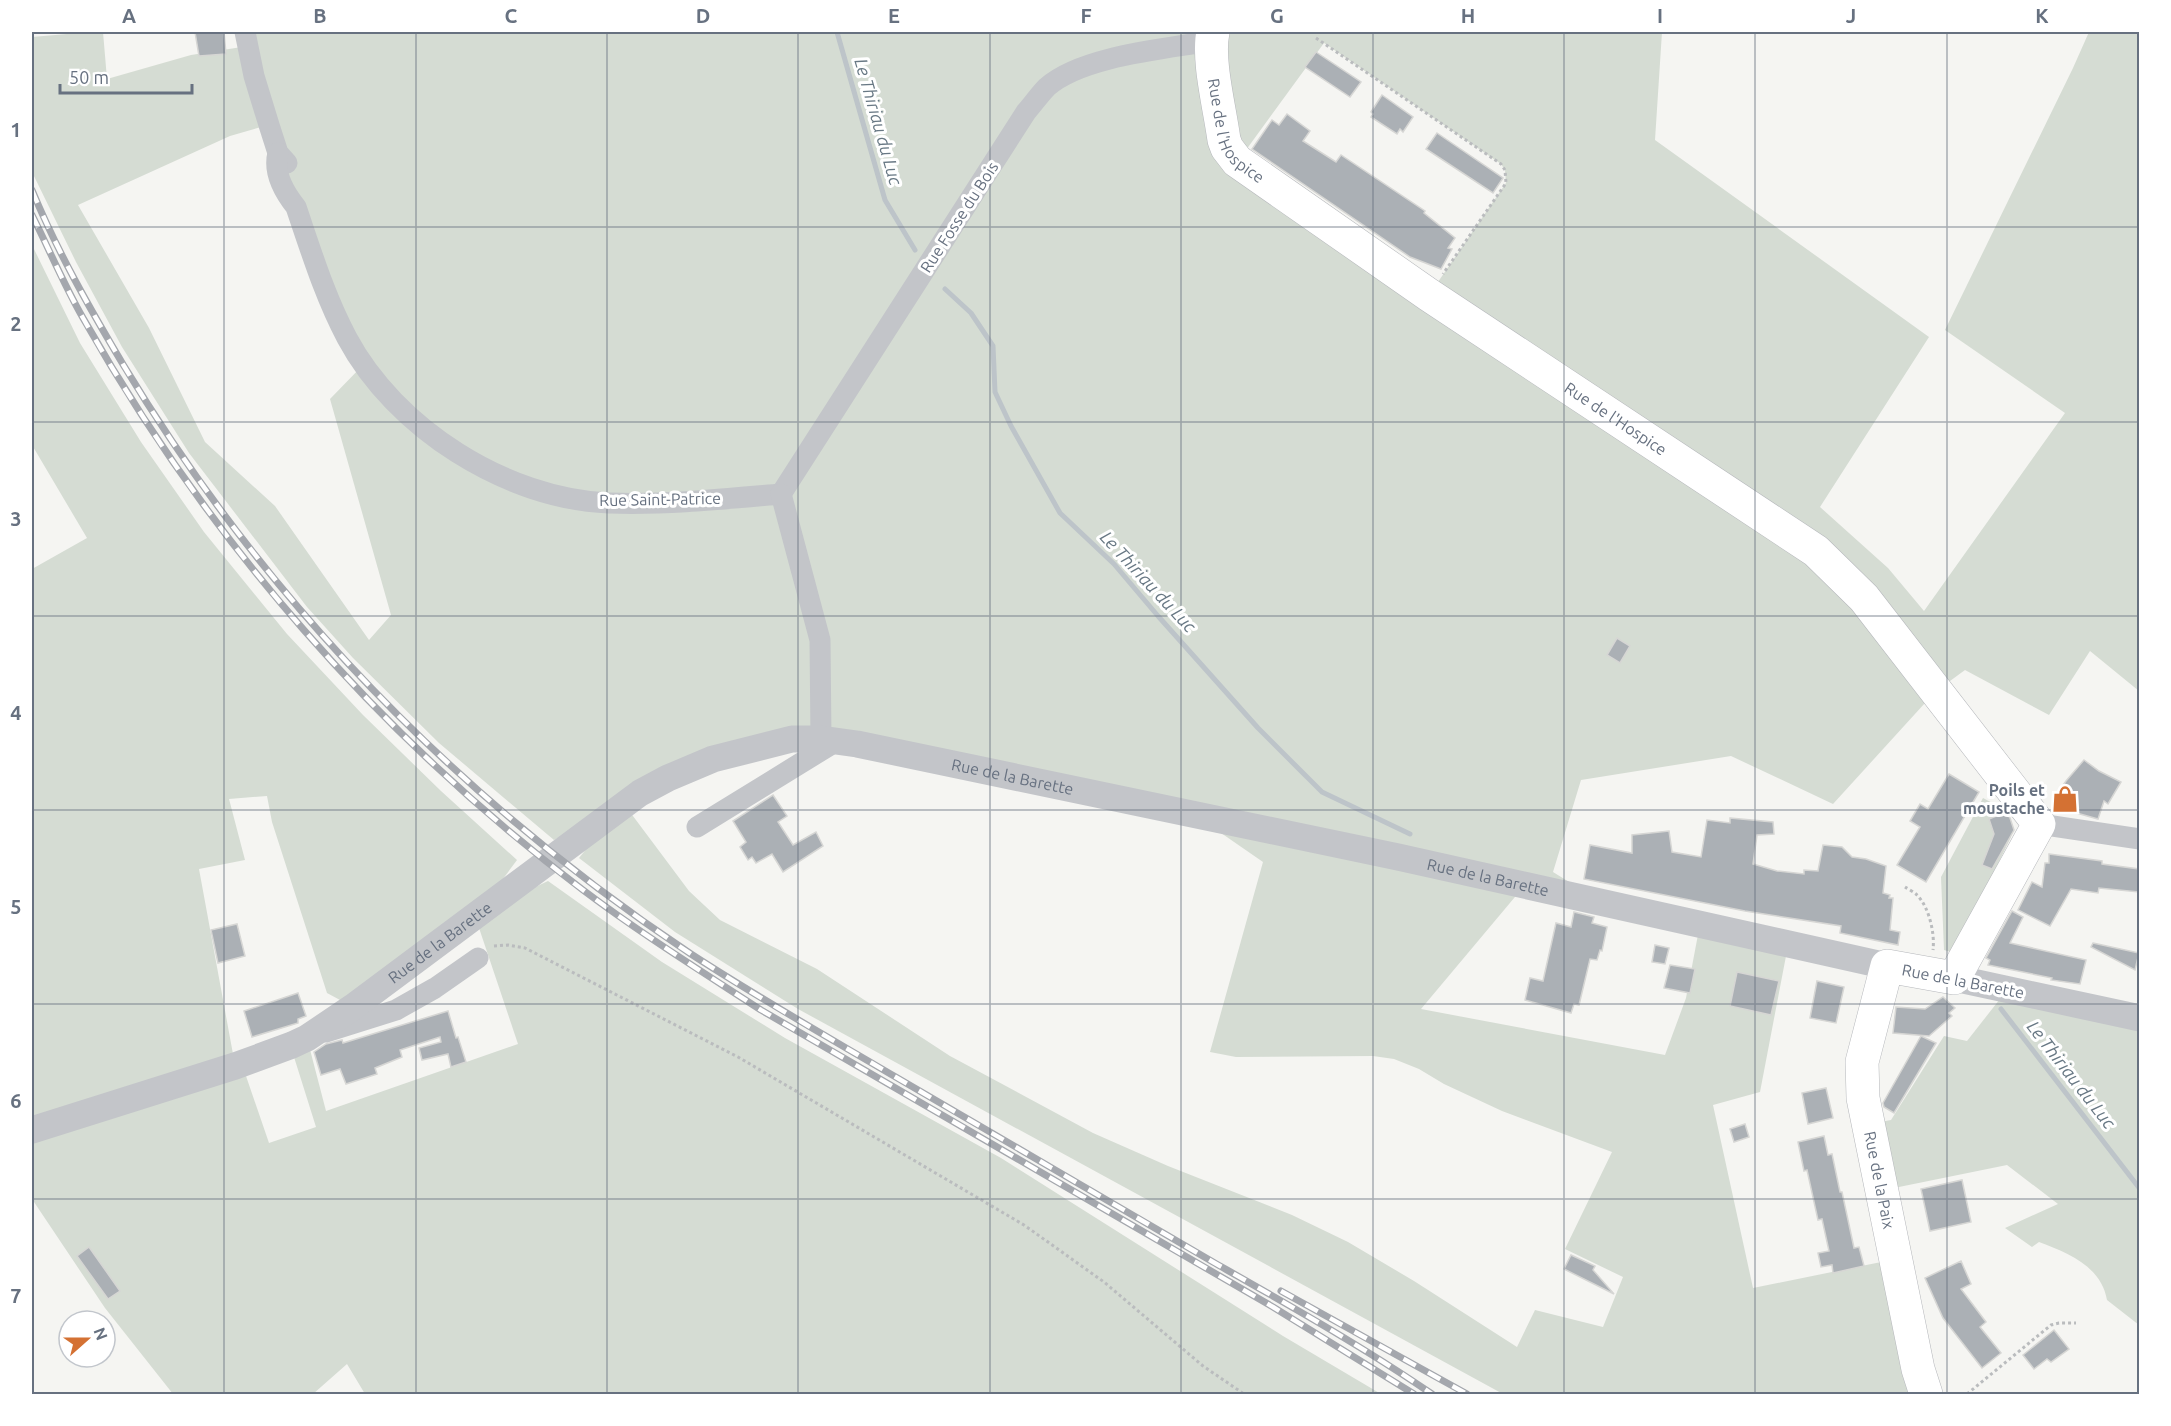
<svg xmlns="http://www.w3.org/2000/svg" width="2171" height="1426" font-family="Ubuntu,sans-serif">
	<rect width="100%" height="100%" fill="#f5f5f2"/>
	<g fill="#d5dcd3" fill-rule="evenodd">
		<path d="M90,32h13l4,47 84,-24 57,-9 -3,-14h1417l-7,108 274,197 -109,170 68,61 36,43 141,-198 -120,-83 128,-262 16,-36h50v659l-49,-40 -41,64 -84,-45 -30,22 -102,112 -102,-48 -150,24 -28,92 50,31 -78,-18 -104,124 244,46 21,-57 14,-74 86,32 -26,136 -47,13 40,183 143,-29 30,135h-423l-705,-385 -123,-77 -96,-74 43,-53 -68,35 -115,-97 -86,-85 -46,-51 -118,-154 -67,-106 -46,-85 -44,-90v-135zM1324,43l177,121 4,6 1,13 -77,112 -191,-134zM268,125l95,240 -33,34 61,216 -22,25 -94,-134 -70,-64 -56,-114 -71,-123 152,-69zM792,739l403,76 68,47 -53,190 26,5 137,-1 21,3 25,10 25,15 58,27 110,41 -47,97 58,28 -20,50 -68,-17 -18,37 -103,-66 -66,-39 -56,-27 -124,-49 -75,-33 -143,-77 -133,-87 -97,-49 -31,-29 -65,-87z"/>
		<path d="M32,245l48,98 61,99 63,90 83,102 76,81 78,76 76,69 -41,55 72,-34 114,81 123,76 216,120 282,178 98,58h-1016l-18,-30 -34,30h-140l-68,-86 -73,-109v-630l55,-31 -55,-93zM267,796l5,26 55,171 26,14 122,-91 43,128 -192,67 -19,-73 -13,19 22,70 -47,16 -23,-67 -11,-11 -36,-196 46,-9 -16,-61z"/>
		<path d="M1983,798l17,9 11,30 -57,116 -10,-3 -3,-73z"/>
		<path d="M2007,990l132,28v307l-32,-25c-6,-34 -39,-47 -68,-58l-7,5 -27,-19 53,-24 -51,-39 -113,23 -14,-66 11,-2 53,-84 23,5z"/>
	</g>
	<g fill="none" stroke-linecap="round" stroke-linejoin="round">
		<g stroke="#bdc4c9" stroke-width="5">
			<path d="M837,32l48,168 30,50"/>
			<path d="M945,289l26,24 22,33 2,46 16,34 49,87 54,51 44,52 100,112 64,64 88,42"/>
			<path d="M2001,1009l139,180"/>
		</g>
	</g>
	<g fill="#abb0b5" stroke="#d6d6d4" stroke-width="1.5">
		<path d="M195,32h29l2,22 -27,2z"/>
		<path d="M1316,52l45,30 -11,15 -45,-30z"/>
		<path d="M1382,95l31,22 -10,15 -3,-3 -3,5 -26,-17 2,-3 -2,-2z"/>
		<path d="M1287,114l23,17 -7,10 33,21 5,-7 84,56 -1,2 31,25 -7,10 4,1 -11,20 -31,-12 -158,-108 20,-29 7,5z"/>
		<path d="M1437,133l66,45 -10,15 -67,-44z"/>
		<path d="M1617,638l13,8 -10,17 -13,-8z"/>
		<path d="M2084,760l15,11 22,11 -13,22 -4,-3 -6,18 -25,-7 -20,-13 13,-18z"/>
		<path d="M1949,774l30,18 -53,90 -29,-17 23,-38 -10,-6 10,-17 8,5z"/>
		<path d="M773,795l14,21 -9,6 15,23 23,-13 7,14 -40,26 -11,-18 -16,9 -4,-6 -4,3 -8,-13 6,-5 -13,-21z"/>
		<path d="M2006,812l4,6 4,12 -22,39 -10,-4 12,-31 -5,-15z"/>
		<path d="M1730,818l43,4 1,12 -17,1 -4,29 24,7 27,3v-4l14,1 5,-26 19,2 10,10 14,2 20,7 -3,27 7,2 -1,3h4l-3,32 10,2 -2,13 -58,-12 1,-7 -96,-15 -161,-32 6,-34 42,8v-18l37,-4 3,21 29,5 6,-37 23,3z"/>
		<path d="M2049,854l53,7v3l37,5v23l-40,-4 -1,5 -27,-4 -21,37 -32,-16 14,-28 10,5 3,-24h4z"/>
		<path d="M2012,911l11,6 -13,26 76,17 -6,24 -29,-4 1,-2 -64,-13 2,-5 -4,-2z"/>
		<path d="M1574,912l20,5 -2,6 15,4 -5,24 -2,-1 -3,10 -7,-1 -11,46 -5,-1 -3,9 -46,-13 5,-22 13,3 13,-58 15,4z"/>
		<path d="M237,924l8,32 -27,7 -7,-33z"/>
		<path d="M2093,943l46,10 -4,17 -44,-23z"/>
		<path d="M1655,945l14,3 -4,16 -13,-2z"/>
		<path d="M1670,965l25,4 -5,24 -26,-5z"/>
		<path d="M1737,972l42,9 -8,34 -41,-9z"/>
		<path d="M1817,981l27,6 -8,36 -26,-5z"/>
		<path d="M298,993l8,23 -8,3v4l-46,14 -8,-26z"/>
		<path d="M1943,997l12,11 -6,5 3,3 -23,20 -36,-3 3,-26 29,2z"/>
		<path d="M448,1011l8,27 2,-1 8,25 -15,5 -3,-13 -26,6 -3,-12 22,-6 -1,-5 -40,13 2,7 -27,11 2,6 -31,10 -6,-15 -19,6 -7,-23 12,-8 16,-4 1,3z"/>
		<path d="M1921,1036l15,7 -42,70 -10,-6 -1,-4z"/>
		<path d="M1826,1088l7,30 -25,6 -6,-31z"/>
		<path d="M1745,1124l4,13 -15,5 -4,-13z"/>
		<path d="M1824,1136l4,19 4,-1 8,38h2l12,56 5,-1 5,19 -31,7 -1,-8 -11,2 -3,-14 11,-2 -7,-32 -4,1 -11,-50 -3,1 -6,-29z"/>
		<path d="M1962,1180l9,42 -41,9 -9,-42z"/>
		<path d="M89,1247l31,44 -12,8 -31,-43z"/>
		<path d="M1571,1255l24,11 -2,4 21,24 -50,-25z"/>
		<path d="M1961,1261l10,23 -10,5 25,33 -6,5 21,26 -19,15 -39,-50 -18,-40z"/>
		<path d="M2054,1330l15,19 -18,13 -4,-3 -13,10 -11,-14z"/>
	</g>
	<g fill="none" stroke-linecap="round" stroke-linejoin="round">
		<defs>
			<g id="primary">
				<path id="s2" d="M1213,32c-6,28 7,77 11,108l3,8 10,13 192,134 387,256 48,47 175,226 -85,154 -67,-12 -25,96 1,36 55,271 8,25"/>
			</g>
		</defs>
		<use href="#primary" stroke="#b6b8bc" stroke-width="34"/>
		<g stroke="#babcbe" stroke-width="3" stroke-dasharray="3 3" stroke-linecap="butt">
			<path d="M1316,38l185,126 4,6 1,13 -63,91"/>
			<path d="M1905,887c3,2 9,5 12,8 12,12 18,38 16,55"/>
			<path d="M494,946l14,-1 17,3 213,109 286,168 80,57 99,84 41,28"/>
			<path d="M1967,1394l84,-69 8,-2h17"/>
		</g>
		<g stroke="#c3c5c9" stroke-width="21">
			<path d="M245,32l9,44 15,49 9,28 9,10"/>
			<path d="M278,153c-5,19 6,39 18,54 15,44 29,90 51,131 48,90 159,161 262,165 57,2 115,-4 172,-9"/>
			<path d="M781,494l245,-382c7,-8 14,-18 21,-25 35,-31 118,-38 164,-46"/>
			<path d="M781,494l39,146 1,99"/>
			<path d="M2039,824l101,15"/>
			<path d="M697,827l138,-85"/>
			<path d="M326,1032l70,-22 39,-22 43,-30"/>
		</g>
		<g stroke="#c3c5c9" stroke-width="27">
			<path d="M1954,978l186,40"/>
			<path id="s1" d="M32,1130l203,-64 57,-21 15,-7 46,-31 287,-214 28,-15 45,-19 79,-20h29l36,5 541,113 489,109"/>
		</g>
		<use href="#primary" stroke="#fff" stroke-width="33"/>
		<defs>
			<g id="rail">
				<path d="M32,190c25,61 58,119 92,176 144,238 336,434 567,588 66,43 135,82 203,122 106,62 213,124 319,186 74,42 149,84 219,132"/>
				<path d="M32,215c17,34 32,70 51,103 126,223 296,418 500,572 57,43 118,81 178,120l512,297 141,87"/>
				<path d="M1281,1291l186,103"/>
			</g>
		</defs>
		<use href="#rail" stroke="#a4a7ad" stroke-width="7"/>
		<use href="#rail" stroke="#fff" stroke-width="4.5" stroke-dasharray="14" stroke-linecap="butt"/>
	</g>
	<path fill="none" stroke="#677180" stroke-width="1.5" stroke-opacity="0.55" d="M224,32v1362M416,32v1362M607,32v1362M798,32v1362M990,32v1362M1181,32v1362M1373,32v1362M1564,32v1362M1755,32v1362M1947,32v1362M32,227h2108M32,422h2108M32,616h2108M32,810h2108M32,1004h2108M32,1199h2108"/>
	<defs>
		<symbol id="shop-bare" viewBox="-9 -9 18 18"><path d="M-5-2.5h2.3a2.7 3.5 0 0 1 5.4 0H5L5.5 6h-11ZM-1.5-2.5h3a1.5 2.3 0 0 0-3 0Z" fill="#d47133" stroke="#fff" stroke-width="2.5" paint-order="stroke"/></symbol>
	</defs>
	<g fill-rule="evenodd">
		<use href="#shop-bare" x="2046" y="780" width="38" height="38"/>
	</g>
	<g text-anchor="middle" stroke-width="6" stroke-linejoin="round" paint-order="stroke">
		<g font-size="16" fill="#677180" stroke="#fff">
			<text dy="6" stroke="none"><textPath href="#s2" startOffset="106">Rue de l'Hospice</textPath></text>
			<text transform="translate(959 217) rotate(-57)" y="6">Rue Fosse du Bois</text>
			<text dy="6" stroke="none"><textPath href="#s2" startOffset="592">Rue de l'Hospice</textPath></text>
			<text transform="translate(660 499) rotate(-1)" y="6">Rue Saint-Patrice</text>
			<text dy="6" stroke="none"><textPath href="#s1" startOffset="1090">Rue de la Barette</textPath></text>
			<text dy="6" stroke="none"><textPath href="#s1" startOffset="1576">Rue de la Barette</textPath></text>
			<text dy="6" stroke="none"><textPath href="#s1" startOffset="454">Rue de la Barette</textPath></text>
			<text transform="translate(1963 981) rotate(11)" y="6">Rue de la Barette</text>
			<text dy="6" stroke="none"><textPath href="#s2" startOffset="1648">Rue de la Paix</textPath></text>
		</g>
		<g font-size="16" font-weight="bold" fill="#677180" stroke="#fff" text-anchor="end">
			<text x="2045" y="796">Poils et<tspan x="2045" dy="18">moustache</tspan></text>
		</g>
		<g font-size="18" font-style="italic" fill="#687884" stroke="#fff">
			<text transform="translate(878 122) rotate(74)" y="6">Le Thiriau du Luc</text>
			<text transform="translate(1148 582) rotate(47)" y="6">Le Thiriau du Luc</text>
			<text transform="translate(2071 1075) rotate(52)" y="6">Le Thiriau du Luc</text>
		</g>
	</g>
	<rect width="2171" height="1426" fill="none" stroke="#ffffff" stroke-width="66"/>
	<g transform="translate(87 1339) rotate(69)"><circle r="28" fill="#ffffff" stroke="#c2c6cc" stroke-width="1.5"/>
	<path d="M0-4.5L10 22L0 15L-10 22Z" fill="#d47133"/>
	<text y="-9" font-size="16" font-weight="bold" text-anchor="middle" fill="#677180">N</text>
	</g>
	<path d="M60 84v9h132v-9" fill="none" stroke="#677180" stroke-width="3"/>
	<text x="69" y="84" font-size="18" fill="#677180" stroke="#ffffff" stroke-width="4.5" paint-order="stroke">50 m</text>
	<rect x="33" y="33" width="2105" height="1360" fill="none" stroke="#677180" stroke-width="2"/>
	<g font-size="20" text-anchor="middle" font-weight="bold" fill="#677180">
		<text x="129" y="23">A</text>
		<text x="320" y="23">B</text>
		<text x="511" y="23">C</text>
		<text x="703" y="23">D</text>
		<text x="894" y="23">E</text>
		<text x="1086" y="23">F</text>
		<text x="1277" y="23">G</text>
		<text x="1468" y="23">H</text>
		<text x="1660" y="23">I</text>
		<text x="1851" y="23">J</text>
		<text x="2042" y="23">K</text>
		<text x="16" y="137">1</text>
		<text x="16" y="331">2</text>
		<text x="16" y="526">3</text>
		<text x="16" y="720">4</text>
		<text x="16" y="914">5</text>
		<text x="16" y="1108">6</text>
		<text x="16" y="1303">7</text>
	</g>
</svg>
